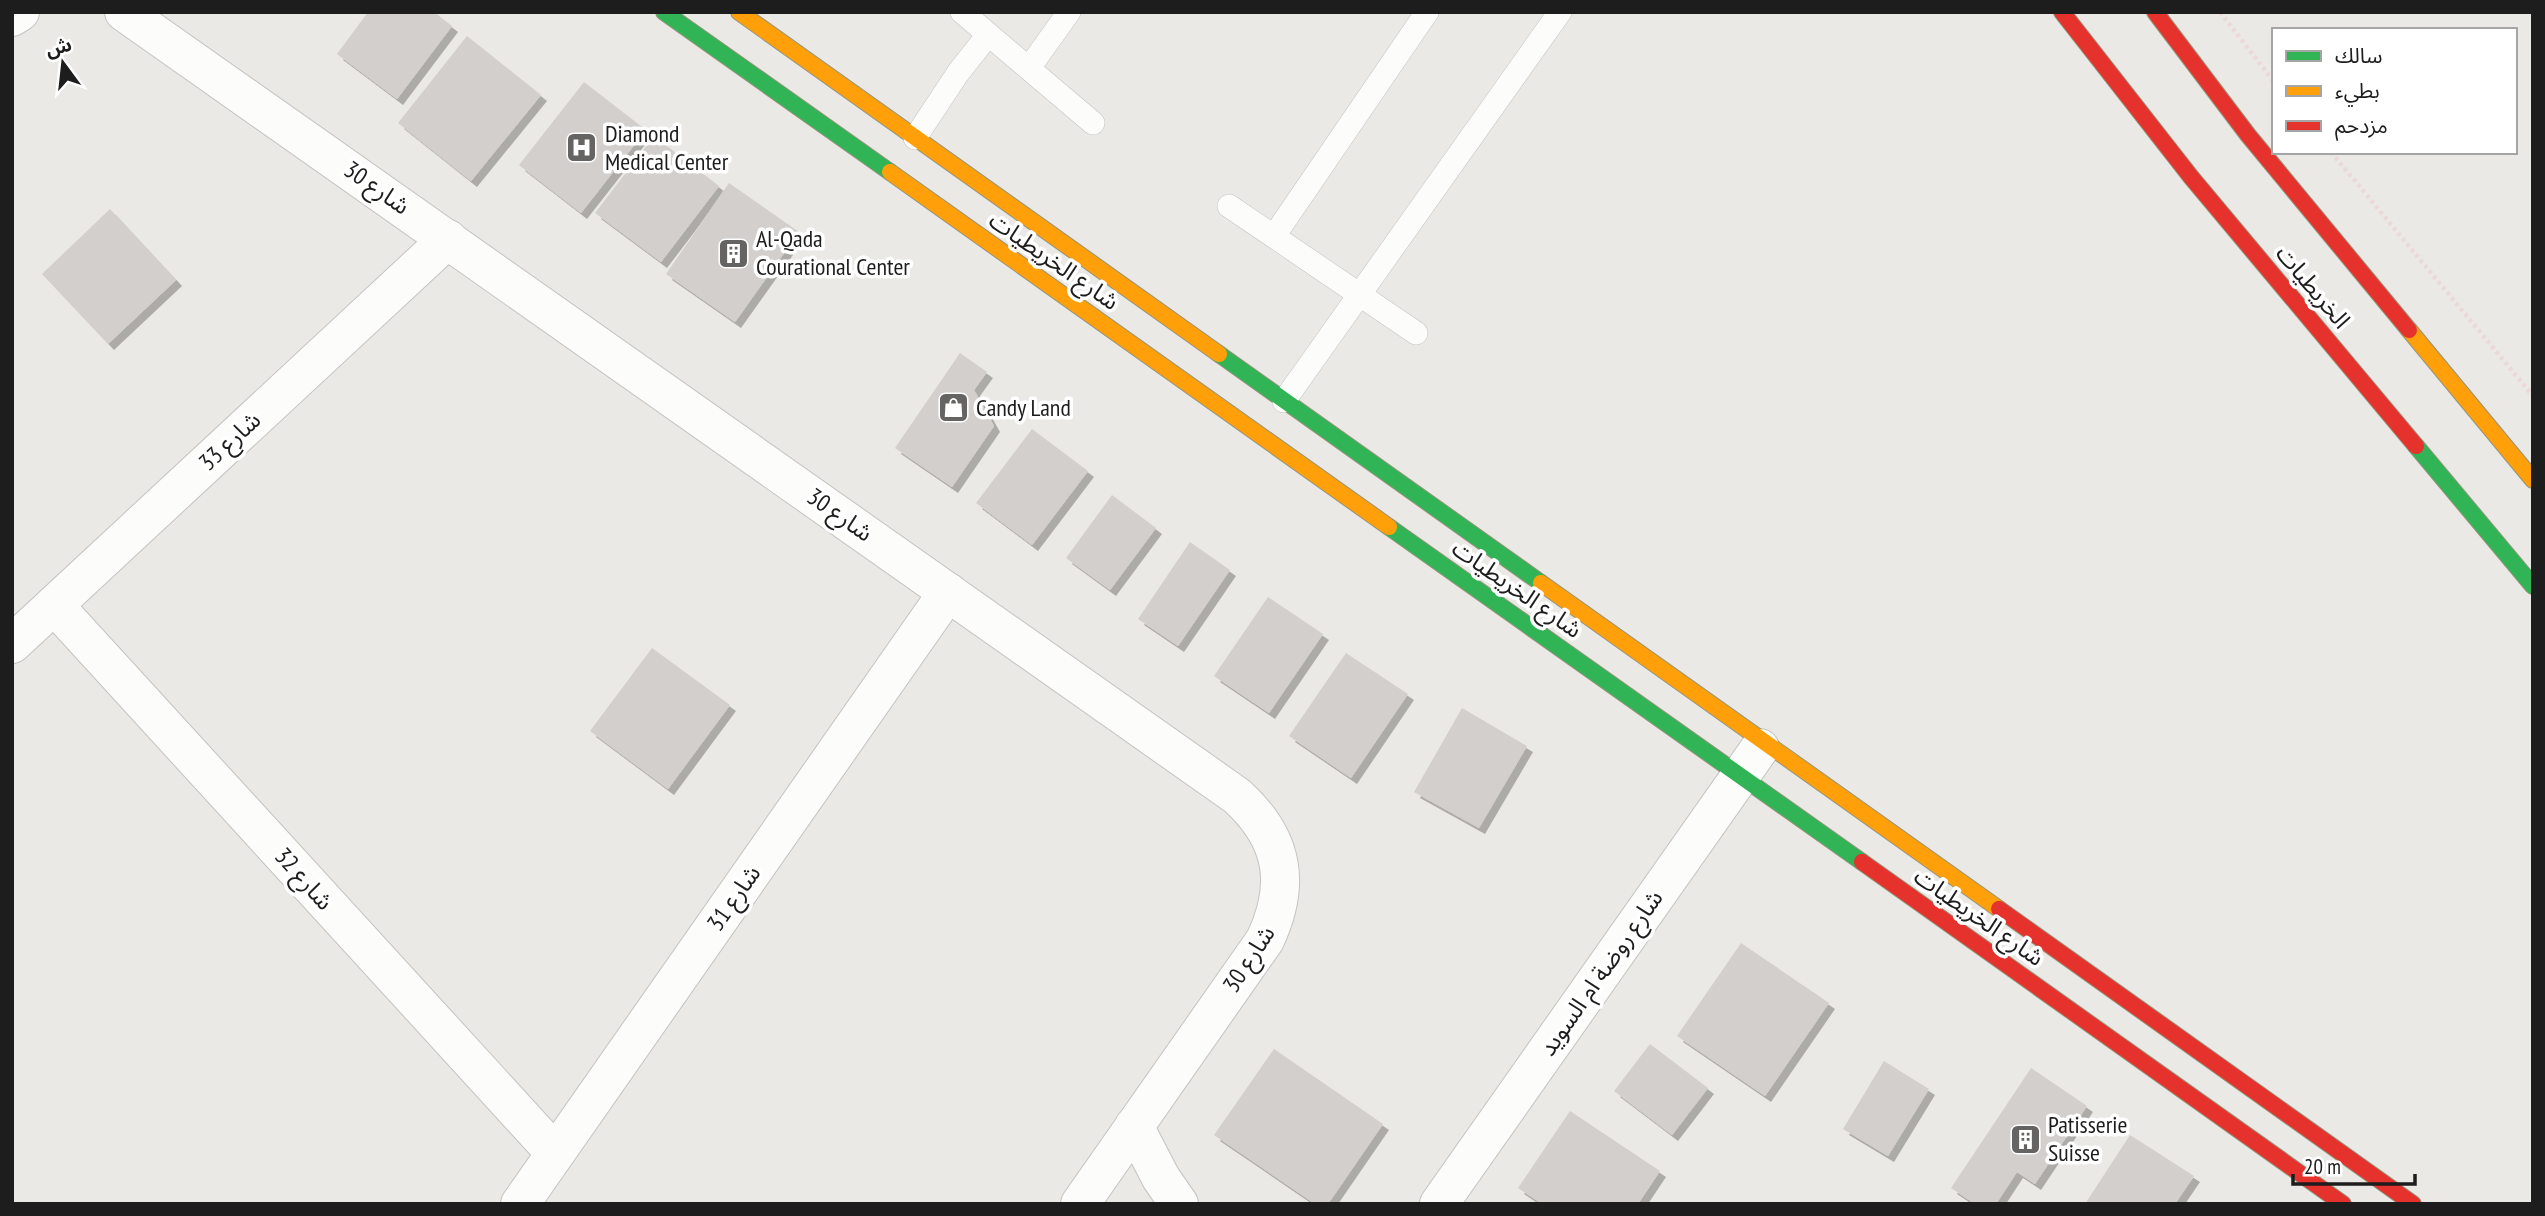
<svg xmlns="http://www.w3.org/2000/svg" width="2545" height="1216" font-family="'PT Sans Narrow','Noto Sans Arabic',sans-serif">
	<defs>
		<filter id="shadow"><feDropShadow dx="6" dy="6" stdDeviation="0" flood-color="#0004"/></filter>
	</defs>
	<rect width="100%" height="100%" fill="#ebe9e5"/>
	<g fill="#d2cfcc" filter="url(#shadow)">
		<path d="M368,12h66l18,14 -55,73 -60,-45z"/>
		<path d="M467,36l74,59 -70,86 -73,-58z"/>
		<path d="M584,82l62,48 -65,83 -62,-48z"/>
		<path d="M654,136l65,50 -58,76 -66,-49z"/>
		<path d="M729,183l70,49 -64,90 -69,-48z"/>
		<path d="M110,209l66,71 -68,64 -66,-70z"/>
		<path d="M960,353l27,19 -13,18 20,36 -42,61 -57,-39z"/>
		<path d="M1032,429l56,42 -56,74 -56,-42z"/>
		<path d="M1112,495l44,33 -46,62 -44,-32z"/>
		<path d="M1190,542l40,28 -52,76 -40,-27z"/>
		<path d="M1268,597l55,37 -54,79 -55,-37z"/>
		<path d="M652,648l78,57 -62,84 -78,-58z"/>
		<path d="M1346,653l62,41 -57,84 -62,-42z"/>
		<path d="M1462,708l65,38 -48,82 -65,-36z"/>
		<path d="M1741,943l88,60 -64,93 -88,-60z"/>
		<path d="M1650,1044l58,44 -36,47 -58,-44z"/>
		<path d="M1274,1049l109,75 -55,80h-13l-101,-69z"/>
		<path d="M1884,1061l45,28 -41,67 -45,-27z"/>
		<path d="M2031,1068l56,38 -52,78 -18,-12 -21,32h-21l-24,-16z"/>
		<path d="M1570,1111l90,60 -22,33h-96l-24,-16z"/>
		<path d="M2130,1135l64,41 -19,28h-90z"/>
	</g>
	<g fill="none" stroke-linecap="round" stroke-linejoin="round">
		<defs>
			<g id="lane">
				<path d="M962,12l131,111"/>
				<path d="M1029,68l40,-56"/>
				<path d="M915,138l43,-65 30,-38"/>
				<path d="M1229,206l187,127"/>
				<path d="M1274,236l153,-224"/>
				<path d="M1284,401l276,-389"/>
			</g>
			<g id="street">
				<path d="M124,12l1113,784c46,42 55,87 28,144l-185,264"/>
				<path d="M12,17l8,-5"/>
				<path d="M54,605l501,548"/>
				<path d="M12,644l436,-405"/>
				<path d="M1134,1126l27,52 18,26"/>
				<path d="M520,1204l428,-612"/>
				<path d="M1439,1204l321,-456"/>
			</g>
			<g id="fast">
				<path d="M664,12l226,160"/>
				<path d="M1219,354l322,229"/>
				<path d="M2416,446l117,140"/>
				<path d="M1389,527l473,335"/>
			</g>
			<g id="slow">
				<path d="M739,12l480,342"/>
				<path d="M890,172l499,355"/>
				<path d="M2409,330l124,150"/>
				<path d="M1541,583l458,326"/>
			</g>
			<g id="jam">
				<path d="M2062,12l129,165 225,269"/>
				<path d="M2155,12l93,123 161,195"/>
				<path d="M1862,862l481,342"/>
				<path d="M1999,909l414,295"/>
			</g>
		</defs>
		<use href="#lane" stroke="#c4c3c1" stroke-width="24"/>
		<use href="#street" stroke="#c4c3c1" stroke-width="40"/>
		<use href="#fast" stroke="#95957d" stroke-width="18"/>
		<use href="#slow" stroke="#95957d" stroke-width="18"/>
		<use href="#jam" stroke="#95957d" stroke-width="18"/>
		<g stroke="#ead9d7" stroke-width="4.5" stroke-dasharray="3.5 3.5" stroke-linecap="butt">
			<path d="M2220,12l54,70"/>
			<path d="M2331,152l202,244"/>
		</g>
		<use href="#lane" stroke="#fcfcfb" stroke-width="23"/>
		<use href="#street" stroke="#fcfcfb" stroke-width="38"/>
		<use href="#fast" stroke="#30b455" stroke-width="16"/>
		<use href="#slow" stroke="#ff9f0a" stroke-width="16"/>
		<use href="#jam" stroke="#e5322d" stroke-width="16"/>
	</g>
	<defs>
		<symbol id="hospital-square" viewBox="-11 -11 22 22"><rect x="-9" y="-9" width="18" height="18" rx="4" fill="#656463" stroke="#fff"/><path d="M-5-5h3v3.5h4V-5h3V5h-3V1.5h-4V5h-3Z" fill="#fff"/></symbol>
		<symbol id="building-square" viewBox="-11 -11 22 22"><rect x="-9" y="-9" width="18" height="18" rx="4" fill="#656463" stroke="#fff"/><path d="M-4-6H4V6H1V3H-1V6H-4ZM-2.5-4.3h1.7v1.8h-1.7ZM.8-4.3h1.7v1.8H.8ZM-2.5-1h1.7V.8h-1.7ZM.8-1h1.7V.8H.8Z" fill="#fff"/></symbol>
		<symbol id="shop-square" viewBox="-11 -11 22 22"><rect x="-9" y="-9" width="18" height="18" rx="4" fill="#656463" stroke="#fff"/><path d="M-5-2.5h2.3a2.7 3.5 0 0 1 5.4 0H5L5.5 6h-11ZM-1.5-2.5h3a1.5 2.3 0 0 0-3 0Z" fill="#fff"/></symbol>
	</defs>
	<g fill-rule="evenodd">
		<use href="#hospital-square" x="564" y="130" width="35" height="35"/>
		<use href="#building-square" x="716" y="236" width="35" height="35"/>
		<use href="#shop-square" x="936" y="390" width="35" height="35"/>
		<use href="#building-square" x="2008" y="1122" width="35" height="35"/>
	</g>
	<g text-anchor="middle" stroke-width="7" stroke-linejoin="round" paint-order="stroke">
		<g font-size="24" fill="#1d1d1d" stroke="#fff" text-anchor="start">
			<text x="605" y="142">Diamond<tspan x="605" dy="28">Medical Center</tspan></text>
			<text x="756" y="247">Al-Qada<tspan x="756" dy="28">Courational Center</tspan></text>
			<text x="976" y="416">Candy Land</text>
			<text x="2048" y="1133">Patisserie<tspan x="2048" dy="28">Suisse</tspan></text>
		</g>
		<g font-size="24" fill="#1d1d1d" stroke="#fff">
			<text transform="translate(377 188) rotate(35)" y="8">شارع 30</text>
			<text transform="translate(1054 261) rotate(35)" y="8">شارع الخريطيات</text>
			<text transform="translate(2313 287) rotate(50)" y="8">الخريطيات</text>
			<text transform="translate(230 441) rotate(-43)" y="8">شارع 33</text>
			<text transform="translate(840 515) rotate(35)" y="8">شارع 30</text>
			<text transform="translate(1517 589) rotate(35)" y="8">شارع الخريطيات</text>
			<text transform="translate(304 879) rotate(48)" y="8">شارع 32</text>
			<text transform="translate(734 898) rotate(-55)" y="8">شارع 31</text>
			<text transform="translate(1979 917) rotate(35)" y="8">شارع الخريطيات</text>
			<text transform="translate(1249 959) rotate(-57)" y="8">شارع 30</text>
			<text transform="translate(1601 973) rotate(-55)" y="8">شارع روضة ام السويد</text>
		</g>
	</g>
	<rect width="2545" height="1216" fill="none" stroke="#1d1d1d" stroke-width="28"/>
	<rect x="2272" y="28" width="245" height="126" fill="#ffffff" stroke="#a5a5a5" stroke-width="2"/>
	<rect x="2286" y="51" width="35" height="10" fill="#30b455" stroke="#a5a5a5" stroke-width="2"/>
	<text x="2335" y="63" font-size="21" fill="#1d1d1d">سالك</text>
	<rect x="2286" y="86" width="35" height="10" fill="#ff9f0a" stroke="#a5a5a5" stroke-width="2"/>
	<text x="2335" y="98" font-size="21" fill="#1d1d1d">بطيء</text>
	<rect x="2286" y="121" width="35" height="10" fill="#e5322d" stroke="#a5a5a5" stroke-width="2"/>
	<text x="2335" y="133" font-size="21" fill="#1d1d1d">مزدحم</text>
	<g transform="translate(63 63) rotate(345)" stroke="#ffffff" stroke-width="5" paint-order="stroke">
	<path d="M0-5L12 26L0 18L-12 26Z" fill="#1d1d1d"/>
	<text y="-10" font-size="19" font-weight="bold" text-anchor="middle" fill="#1d1d1d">ش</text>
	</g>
	<path d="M2293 1174v10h122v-10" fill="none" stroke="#1d1d1d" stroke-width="3.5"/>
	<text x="2304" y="1174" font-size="21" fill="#1d1d1d" stroke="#ffffff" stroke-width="5" paint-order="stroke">20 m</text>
</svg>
